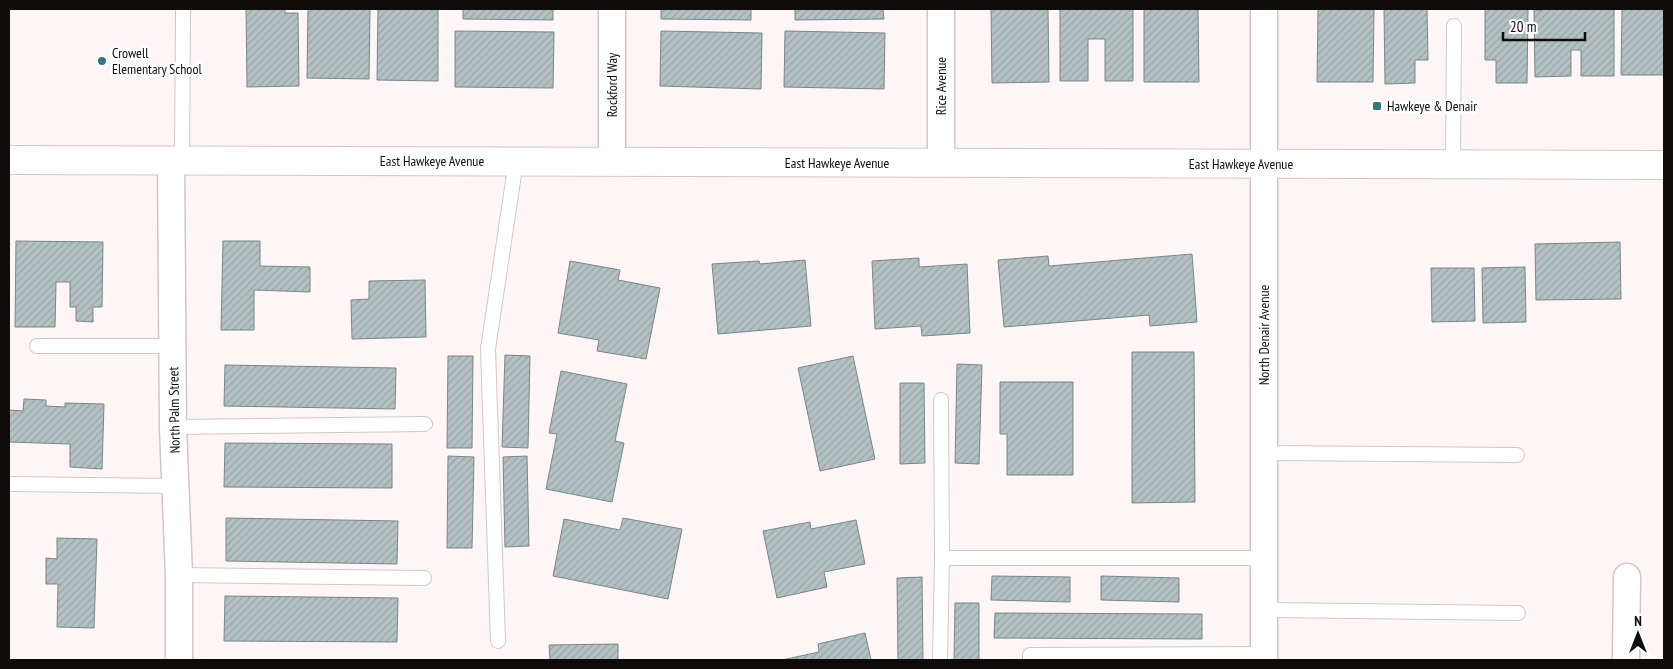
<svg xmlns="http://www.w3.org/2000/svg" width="1673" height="669" font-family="'PT Sans Narrow',sans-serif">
	<defs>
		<pattern id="building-hatch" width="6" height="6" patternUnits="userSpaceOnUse" patternTransform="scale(1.25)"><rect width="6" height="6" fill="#b3c1c3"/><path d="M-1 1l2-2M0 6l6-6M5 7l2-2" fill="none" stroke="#99a4a6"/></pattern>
	</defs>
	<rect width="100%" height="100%" fill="#fef6f6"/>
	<g fill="url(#building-hatch)" stroke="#798688">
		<path d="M246,9h39v4h13l1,73 -52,1z"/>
		<path d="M308,9h62l-1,70 -62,-1z"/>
		<path d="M378,9h60v72l-61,-1z"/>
		<path d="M463,9h90v11l-90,-1z"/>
		<path d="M661,9h90v11l-90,-1z"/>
		<path d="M795,9h88l1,10 -89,1z"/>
		<path d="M991,9h57l1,73 -57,1z"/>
		<path d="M1060,9h73v72h-28v-42h-17v42h-28z"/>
		<path d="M1144,9h54l1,73h-55z"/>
		<path d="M1318,9h56l-1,73h-56z"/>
		<path d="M1384,9h43l1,51h-13v23l-30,1z"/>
		<path d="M1485,9h43l-1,74h-31v-23h-11z"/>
		<path d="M1542,9h72v67h-33v-26h-10v26l-36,1 -1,-67h8z"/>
		<path d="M1622,9h42v66h-43z"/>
		<path d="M455,31l99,1 -1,56 -98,-1z"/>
		<path d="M661,31l101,2 -1,56 -101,-3z"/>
		<path d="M785,31l100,2 -1,56 -100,-2z"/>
		<path d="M16,241l87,1 -1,65h-9v15l-17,-1v-14h-6v-25h-14l-1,45h-40z"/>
		<path d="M223,241h37v25l50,1v25l-56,-2v40h-33z"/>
		<path d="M1620,242l1,57 -85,1 -1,-56z"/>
		<path d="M1192,254l5,68 -47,4 -1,-11 -145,12 -6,-67 50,-4 1,10z"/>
		<path d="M919,258v9l48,-3 3,69 -48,3 -1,-10 -46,3 -3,-68z"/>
		<path d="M805,260l6,66 -93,8 -6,-70 47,-3 1,3z"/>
		<path d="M570,261l50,9 -2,10 42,8 -14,71 -49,-8 2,-11 -41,-7z"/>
		<path d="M1525,267l1,55 -43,1 -1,-55z"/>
		<path d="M1431,268h43l1,53 -43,1z"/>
		<path d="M425,280l1,57 -74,2 -1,-39 18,-1v-18z"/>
		<path d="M1132,352h62l1,150 -63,1z"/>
		<path d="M505,355l25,1 -2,92 -26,-1z"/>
		<path d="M448,356h25l-1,92h-25z"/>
		<path d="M853,356l22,103 -55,12 -22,-103z"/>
		<path d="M957,364l25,1 -3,99 -24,-1z"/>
		<path d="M225,365l171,3 -1,41 -171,-3z"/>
		<path d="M561,371l66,13 -12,57 9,2 -12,59 -66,-13 11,-55 -8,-1z"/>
		<path d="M1000,382h73v93h-66v-41h-7z"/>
		<path d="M900,383h24l1,80 -25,1z"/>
		<path d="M24,399l22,1v6l19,1v-4l39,1 -2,65 -32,-2v-23l-61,-2v-32l14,1z"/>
		<path d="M225,443l167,1v44l-168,-1z"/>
		<path d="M448,456l26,1 -2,91h-25z"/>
		<path d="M527,456l2,90 -24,1 -2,-90z"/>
		<path d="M226,518l172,3 -1,43 -171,-3z"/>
		<path d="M623,518l59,11 -14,70 -115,-23 11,-57 56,11z"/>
		<path d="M856,520l9,44 -41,8 3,15 -50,11 -14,-67 47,-9 1,7z"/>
		<path d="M57,538l40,1 -3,89 -37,-1 1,-43h-12v-26l11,1z"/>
		<path d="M992,576l78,1v25l-79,-2z"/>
		<path d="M1101,576l78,2v24l-78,-2z"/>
		<path d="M922,577l1,83h-25l-1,-82z"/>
		<path d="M225,596l173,2 -1,44 -173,-1z"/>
		<path d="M955,603h24v57h-25z"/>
		<path d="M995,613l207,1v25l-208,-1z"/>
		<path d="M865,633l6,27h-89l37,-8 -1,-8z"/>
		<path d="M618,644v16h-68l-1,-15z"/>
	</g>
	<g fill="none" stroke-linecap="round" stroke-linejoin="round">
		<defs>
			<g id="service">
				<path d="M182,161l1,-152"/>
				<path d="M1453,164l1,-138"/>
				<path d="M37,346h136"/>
				<path d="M941,400l1,158"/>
				<path d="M173,427l252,-3"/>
				<path d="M1264,453l253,2"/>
				<path d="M9,484l167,2"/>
				<path d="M179,575l245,3"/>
				<path d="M1264,610l254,3"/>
				<path d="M498,641l-10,-292 28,-188"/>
				<path d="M940,660l2,-102h322"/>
				<path d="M1030,660v-5l234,-1"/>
			</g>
			<g id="minor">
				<path d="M171,161l2,266 6,148v85"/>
				<path d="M612,162v-153"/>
				<path d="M941,163v-154"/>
				<path d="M1264,660v-651"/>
				<path d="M1626,660l1,-83"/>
			</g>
			<path id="tertiary" d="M9,160l1655,5"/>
		</defs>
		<use href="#service" stroke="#d3c6c6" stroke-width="16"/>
		<use href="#minor" stroke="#d3c6c6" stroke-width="29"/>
		<use href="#tertiary" stroke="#d3c6c6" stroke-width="30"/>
		<use href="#service" stroke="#fff" stroke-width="14"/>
		<use href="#minor" stroke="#fff" stroke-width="26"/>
		<use href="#tertiary" stroke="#fff" stroke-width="28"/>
	</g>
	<g fill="#2f7682" stroke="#fff" stroke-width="2">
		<circle cx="102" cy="61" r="5"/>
		<rect x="1372" y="101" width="10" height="10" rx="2.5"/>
	</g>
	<g text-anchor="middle" stroke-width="5" stroke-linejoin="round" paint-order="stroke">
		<g font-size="14" fill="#0f0b0b" stroke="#fff" text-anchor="start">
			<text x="112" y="58">Crowell<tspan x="112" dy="16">Elementary School</tspan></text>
			<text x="1387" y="111">Hawkeye &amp; Denair</text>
		</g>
		<g font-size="14" fill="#0f0b0b" stroke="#fff">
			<text transform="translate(612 85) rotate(-90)" y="5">Rockford Way</text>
			<text transform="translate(941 86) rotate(-90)" y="5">Rice Avenue</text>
			<text x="432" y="166">East Hawkeye Avenue</text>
			<text x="837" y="168">East Hawkeye Avenue</text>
			<text x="1241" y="169">East Hawkeye Avenue</text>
			<text transform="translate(1264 335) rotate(-90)" y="5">North Denair Avenue</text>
			<text transform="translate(174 410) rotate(-91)" y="5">North Palm Street</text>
		</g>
	</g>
	<rect width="1673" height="669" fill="none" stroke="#0f0b0b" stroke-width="20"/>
	<g transform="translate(1638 634)" stroke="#ffffff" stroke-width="4" paint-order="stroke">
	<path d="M0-4L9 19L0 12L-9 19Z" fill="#0f0b0b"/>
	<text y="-8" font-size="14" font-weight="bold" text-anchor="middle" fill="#0f0b0b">N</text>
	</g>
	<path d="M1503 32v8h82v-8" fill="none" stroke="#0f0b0b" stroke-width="2.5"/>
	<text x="1510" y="32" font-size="15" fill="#0f0b0b" stroke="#ffffff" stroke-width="4" paint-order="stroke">20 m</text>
</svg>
